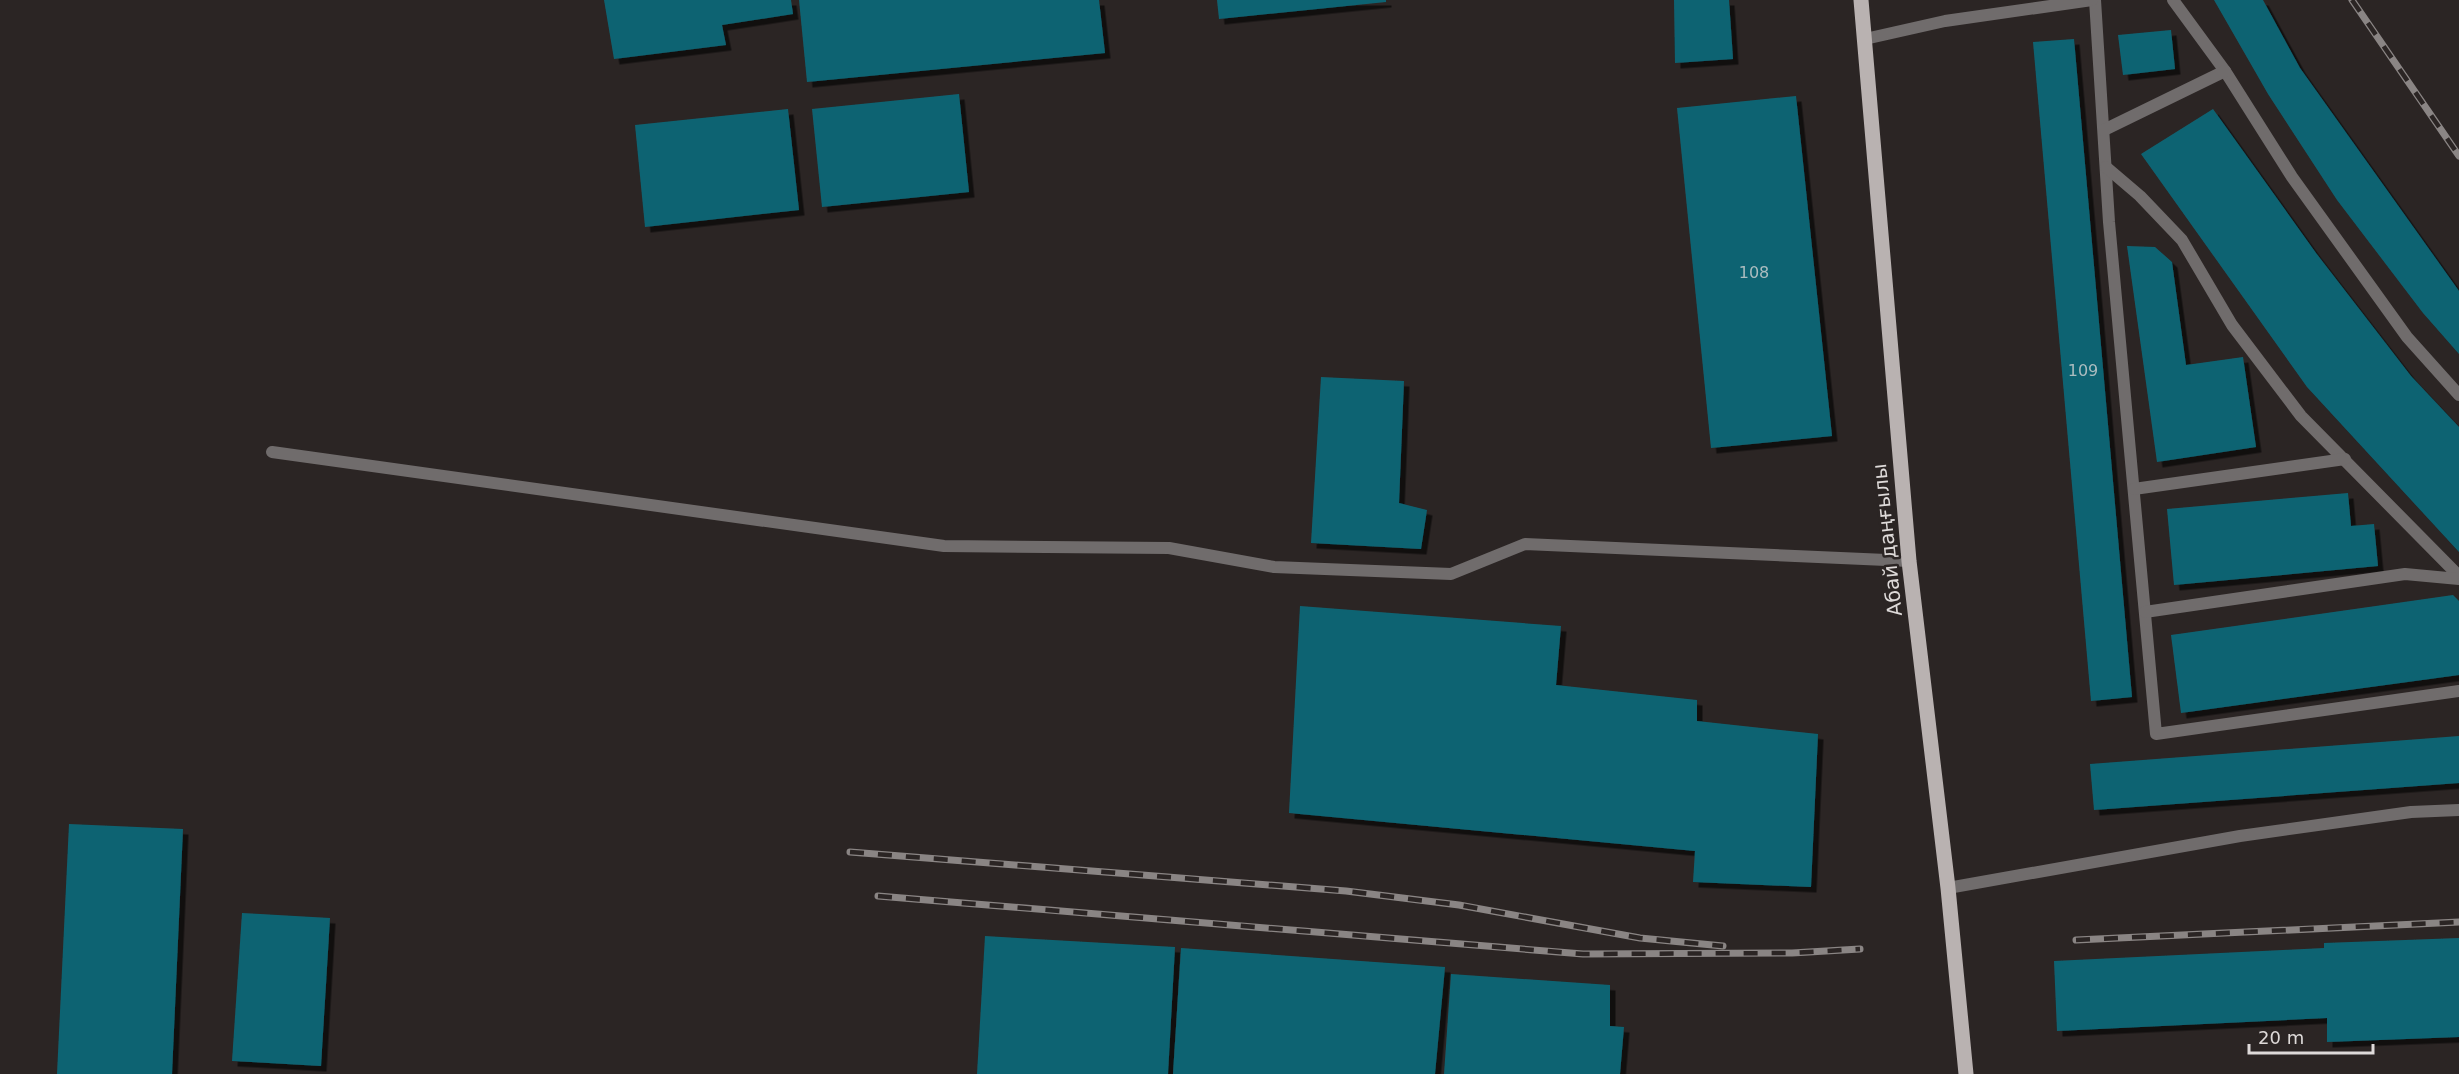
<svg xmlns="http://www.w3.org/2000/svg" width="2459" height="1074" font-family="'DejaVu Sans',sans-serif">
	<defs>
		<filter id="shadow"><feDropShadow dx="5.5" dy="5.5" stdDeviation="0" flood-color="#0009"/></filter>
	</defs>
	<rect width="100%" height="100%" fill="#2b2524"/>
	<g fill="#116372" filter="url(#shadow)">
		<path d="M604,0h187l2,14 -71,11 4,20 -112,14z"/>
		<path d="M799,0h300l6,53 -298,29z"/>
		<path d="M1217,0h169v2l-167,17z"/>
		<path d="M1674,0h55l4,59 -58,4z"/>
		<path d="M2214,0h49l37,68 159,223v63l-36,-41 -86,-113 -69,-106z"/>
		<path d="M2171,30l4,39 -52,6 -5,-40z"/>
		<path d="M2074,39l58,658 -41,4 -58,-659z"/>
		<path d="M959,94l10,98 -147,15 -10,-98z"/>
		<path d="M1796,96l36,340 -121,12 -34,-340z"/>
		<path d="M788,109l11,101 -154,17 -10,-102z"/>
		<path d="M2213,109l103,144 95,123 48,51v125l-152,-165 -166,-233z"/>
		<path d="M2127,246l28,1 17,15 14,103 57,-8 13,90 -99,15z"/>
		<path d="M1321,377l83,4 -5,122 28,7 -6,39 -110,-6z"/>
		<path d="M2348,493l3,33 23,-2 4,42 -204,19 -7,-76z"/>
		<path d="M2453,595l6,6v74l-278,38 -10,-78z"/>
		<path d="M1300,606l261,20 -5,59 141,15v21l121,13 -7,153 -118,-5 2,-31 -406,-38z"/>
		<path d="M2459,736v47l-365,27 -4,-46z"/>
		<path d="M69,824l114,5 -11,245h-115z"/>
		<path d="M242,913l88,5 -9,148 -89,-5z"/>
		<path d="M985,936l190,11 -7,127h-191z"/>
		<path d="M2459,938v99l-132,5v-24l-270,13 -3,-70 270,-13v-5z"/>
		<path d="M1181,948l264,19 -10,107h-262z"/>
		<path d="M1451,974l159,11v41l14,1 -4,47h-176z"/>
	</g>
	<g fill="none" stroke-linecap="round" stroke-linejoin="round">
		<g stroke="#706c6c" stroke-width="12">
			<path d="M2095,0l14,222 47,512 303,-43"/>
			<path d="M2173,0l52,71 67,106 115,160 52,58"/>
			<path d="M1865,39l80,-18 147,-21"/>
			<path d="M2104,130l121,-59"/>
			<path d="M2106,167l34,29 42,44 50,85 69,91 158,160"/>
			<path d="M272,452l672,94 225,2 105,19 177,7 74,-30 384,17"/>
			<path d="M2134,489l211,-30"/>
			<path d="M2145,612l260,-38 54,5"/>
			<path d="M1948,888l292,-52 171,-24 48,-2"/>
		</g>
		<path stroke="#b9b2b1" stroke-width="15" d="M1861,0l48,561 39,327 18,186"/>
		<defs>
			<g id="rail">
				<path d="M2352,0l107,156"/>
				<path d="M850,852l496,39 113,14 181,33 83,8"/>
				<path d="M878,896l705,58 209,-1 68,-4"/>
				<path d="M2076,940l383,-18"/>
			</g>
		</defs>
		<use href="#rail" stroke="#8a8584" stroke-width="7"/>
		<use href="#rail" stroke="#2b2524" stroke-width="4.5" stroke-dasharray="14" stroke-linecap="butt"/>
	</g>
	<g text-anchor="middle" stroke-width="5" stroke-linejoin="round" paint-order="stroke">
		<g font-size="16" fill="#abbcbf">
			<text x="1754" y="278">108</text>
			<text x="2083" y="376">109</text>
		</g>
		<g font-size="20" fill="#dedad9" stroke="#2b2524">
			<text transform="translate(1887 540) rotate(-96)" y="7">Абай даңғылы</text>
		</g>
	</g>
	<path d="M2249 1044v9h124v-9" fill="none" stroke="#dedad9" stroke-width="3"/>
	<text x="2258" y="1044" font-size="18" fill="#dedad9" stroke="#2b2524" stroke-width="4.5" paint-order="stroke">20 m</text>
</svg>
